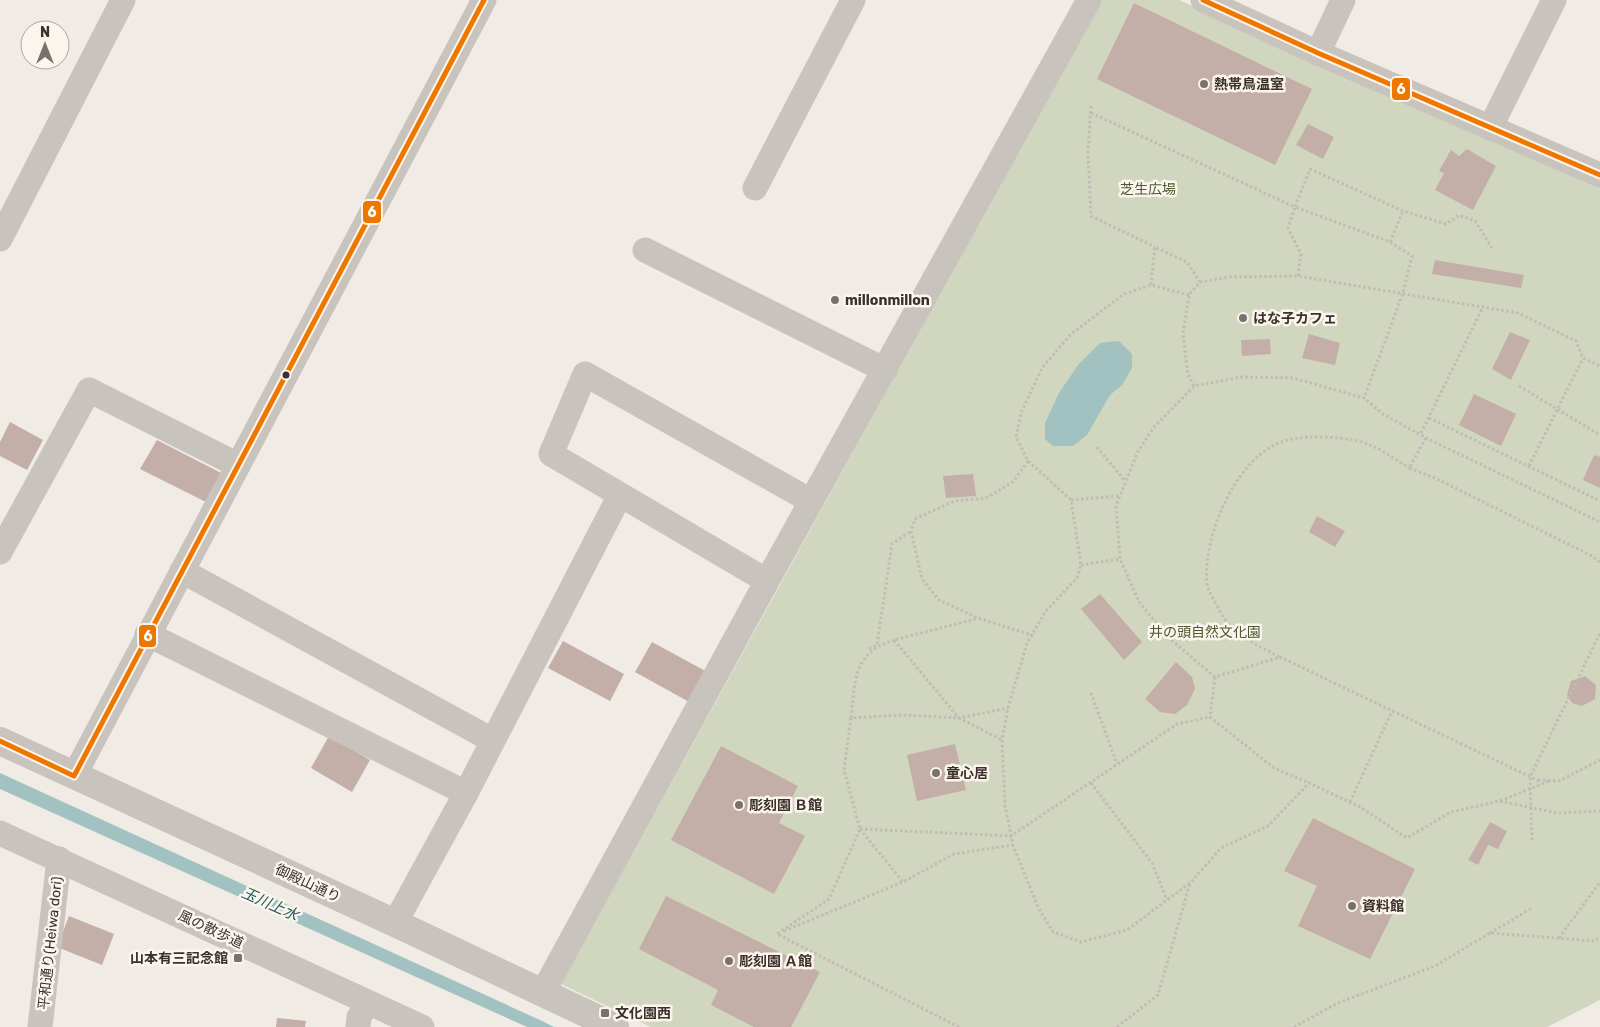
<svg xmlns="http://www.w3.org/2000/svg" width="1600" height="1027" font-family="Rubik,'Noto Sans JP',sans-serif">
	<rect width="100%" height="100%" fill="#f0ebe5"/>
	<path fill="#d1d6bf" d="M1101,0h78l421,181v819l-53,27h-896l-90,-43z"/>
	<g fill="#a1c2c1">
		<path d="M1119,341l13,13v14l-10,17 -12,10 -23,40 -14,11h-20l-8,-7v-16l14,-30 19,-28 22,-22z"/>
		<path d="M0,773l542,248 12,6h-27l-527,-238z"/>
	</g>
	<g fill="#c3afa7">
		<path d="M1134,3l178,86 -37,76 -178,-86z"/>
		<path d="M1308,124l26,13 -11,22 -27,-14z"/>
		<path d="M1467,149l29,17 -23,44 -38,-20 9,-17 -5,-2 12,-21 8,6z"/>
		<path d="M1435,260l89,15 -3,13 -89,-14z"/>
		<path d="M1510,332l20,8 -19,40 -19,-11z"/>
		<path d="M1309,334l31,9 -5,22 -33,-7z"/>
		<path d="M1270,339l1,15 -29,2 -1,-16z"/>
		<path d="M1474,394l42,20 -15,32 -42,-21z"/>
		<path d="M10,422l33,18 -16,30 -27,-14v-14z"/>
		<path d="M157,440l66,34 -17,28 -66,-33z"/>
		<path d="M1594,455l6,2v31l-17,-8z"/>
		<path d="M973,474l3,22 -30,2 -3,-22z"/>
		<path d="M1317,516l28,15 -10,16 -26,-15z"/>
		<path d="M1100,594l42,48 -18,18 -43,-51z"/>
		<path d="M563,641l61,33 -14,27 -62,-33z"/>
		<path d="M652,642l57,31 -18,30 -56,-31z"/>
		<path d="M1176,662l16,15 3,12 -8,16 -12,9 -15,-2 -15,-13z"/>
		<path d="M1585,676l11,9 -1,14 -13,7 -10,-3 -5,-8 4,-14z"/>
		<path d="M329,736l41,24 -18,32 -41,-24z"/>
		<path d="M955,744l11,46 -49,11 -10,-46z"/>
		<path d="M721,746l77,40 -19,37 26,13 -31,58 -103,-54z"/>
		<path d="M1313,818l102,51 -45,90 -72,-33 19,-40 -33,-15z"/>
		<path d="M1490,822l17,9 -9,18 -10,-4 -10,20 -10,-5z"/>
		<path d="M666,896l154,76 -29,55h-37l-43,-22 7,-15 -79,-41z"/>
		<path d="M69,916l45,18 -12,31 -45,-18z"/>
		<path d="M277,1018l29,3 -1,6h-29z"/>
	</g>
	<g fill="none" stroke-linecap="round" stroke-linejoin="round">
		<g stroke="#c2bbb6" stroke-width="3" stroke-dasharray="2.5 2.5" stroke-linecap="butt">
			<path d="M1091,106l-3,45 3,65 64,31"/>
			<path d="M1091,113l204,94 15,-38 93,42 43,13 13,-9 16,6 17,27"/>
			<path d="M1390,242l13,-31"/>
			<path d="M1298,276l3,-22 -13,-26 7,-21 95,35 22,14 -9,37 -39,105"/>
			<path d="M1151,285l4,-38 32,15 13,20"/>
			<path d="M1189,295l-38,-10 -27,9 -53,40 -29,34 -21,45 -5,24 12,24 43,39 10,65 -4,13 -31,33 -19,32 -19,65 -6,32 3,66 8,39 25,62 15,25 28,10 46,-12 64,-48 30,-34 47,-22 41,-43 51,24 47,31 44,-26 49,-11 49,-20"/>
			<path d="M1194,386l-6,-11 -5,-41 6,-39 11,-13 29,-5 69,-1 220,37 58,28 7,17 17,8"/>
			<path d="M1519,386l81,49"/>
			<path d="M1429,418l171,83"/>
			<path d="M1421,433l61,-124"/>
			<path d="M1426,438l-17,30 26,10 157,78 8,7"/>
			<path d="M1097,447l28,34"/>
			<path d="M1028,461l-15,21 -27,16 -32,3 -39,18 -4,12 11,48 17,21 39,18 54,17 1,-1"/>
			<path d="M1529,466l54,-108"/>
			<path d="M1071,500l48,-4"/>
			<path d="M1081,565l39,-6"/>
			<path d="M976,619l-82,21 65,78 49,-10"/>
			<path d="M869,649l8,-4 15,-101 19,-13"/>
			<path d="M1279,657c-13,-8 -40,-20 -49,-30 -5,-7 -22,-35 -23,-43 -5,-47 30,-131 80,-144 21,-5 64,-4 83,5 14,6 27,15 39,23"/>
			<path d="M1215,677l-5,40 64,51 35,15"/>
			<path d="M1091,693l26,71"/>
			<path d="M851,718c4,-36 2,-66 43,-78"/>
			<path d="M1538,780l21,1 41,-21"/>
			<path d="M1539,781l-259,-124 -65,20 -48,-41 -28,-34 -19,-43 -4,-53 22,-55 17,-25 39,-40 48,-9 51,1 71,20 19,16 43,24 174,84"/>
			<path d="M1091,783l61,80 15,37"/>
			<path d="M1500,801l57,12 43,-2"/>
			<path d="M1350,802l42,-91"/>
			<path d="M860,829l151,7 166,-112 33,-7"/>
			<path d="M860,829l43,53"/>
			<path d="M1532,840l-2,-63 70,-144"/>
			<path d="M784,931l119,-49 51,-28 59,-9"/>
			<path d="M1490,933l42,-25"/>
			<path d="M1559,938l41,-56"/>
			<path d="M959,1027l-182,-93 52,-35 31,-70 -16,-59 7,-52 53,-3 55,3 43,22"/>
			<path d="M1117,1027l41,-32 32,-112"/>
			<path d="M1294,1027l44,-24 97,-37 55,-33 105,8 5,-5"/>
		</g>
		<g stroke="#c9c3be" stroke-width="25">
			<path d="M1203,0l115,53 282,122"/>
			<path d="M1318,53l25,-53"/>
			<path d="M1490,128l64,-128"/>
			<path d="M755,188l98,-188"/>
			<path d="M0,239l123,-239"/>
			<path d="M645,250l240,120"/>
			<path d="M0,552l89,-162 149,75"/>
			<path d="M182,571l310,169"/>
			<path d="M767,581l-216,-127 34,-80 226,127"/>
			<path d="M147,634l319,159"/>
			<path d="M74,776l410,-776"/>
			<path d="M0,833l422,194"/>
			<path d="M395,923l71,-130 154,-298"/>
			<path d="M543,992l224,-411 322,-581"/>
			<path d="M40,1027l19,-168"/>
			<path d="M358,1027l1,-10 9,-14"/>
		</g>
		<path stroke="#c9c3be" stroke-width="28" d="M0,741l395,182 220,104"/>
		<defs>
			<g id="bus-1">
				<path d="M1203,0l115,53 282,122"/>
				<path d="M0,741l74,35 410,-776"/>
			</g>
		</defs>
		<use href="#bus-1" stroke="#fbf5ee" stroke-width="9"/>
		<use href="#bus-1" stroke="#e70" stroke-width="5"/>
	</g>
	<g fill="#7a716c" stroke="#fbf5ee" stroke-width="2">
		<circle cx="1204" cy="84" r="5"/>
		<circle cx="835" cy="300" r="5"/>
		<circle cx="1243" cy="318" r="5"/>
		<circle cx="936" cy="773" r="5"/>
		<circle cx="739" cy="805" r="5"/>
		<circle cx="1352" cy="906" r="5"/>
		<rect x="233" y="953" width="10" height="10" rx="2.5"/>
		<circle cx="729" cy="961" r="5"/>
		<rect x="600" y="1008" width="10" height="10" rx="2.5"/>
	</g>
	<circle fill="#3b302b" stroke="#fbf5ee" stroke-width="2" cx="286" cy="375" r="4.5"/>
	<g text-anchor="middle" stroke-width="5" stroke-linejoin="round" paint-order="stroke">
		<g font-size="14" font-weight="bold" fill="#3b302b" stroke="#fbf5ee" text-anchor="start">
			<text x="1214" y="89">熱帯鳥温室</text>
			<text x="845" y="305">millonmillon</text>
			<text x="1253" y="323">はな子カフェ</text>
			<text x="946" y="778">童心居</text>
			<text x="749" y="810">彫刻園 Ｂ館</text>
			<text x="1362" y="911">資料館</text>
			<text x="228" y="963" text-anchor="end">山本有三記念館</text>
			<text x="739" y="966">彫刻園 Ａ館</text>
			<text x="615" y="1018">文化園西</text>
		</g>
		<g font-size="14" fill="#4a5a2e" stroke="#fbf5ee">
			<text x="1148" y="194">芝生広場</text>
			<text x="1205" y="637">井の頭自然文化園</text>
		</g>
		<g font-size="14" fill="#3b302b" stroke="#fbf5ee">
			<text transform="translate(308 883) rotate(25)" y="5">御殿山通り</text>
			<text transform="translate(211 929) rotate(25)" y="5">風の散歩道</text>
			<text transform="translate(50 943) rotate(-84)" y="5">平和通り(Heiwa dori)</text>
		</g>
		<g font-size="15" font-style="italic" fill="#1f5a5e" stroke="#fbf5ee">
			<text transform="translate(270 904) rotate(24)" y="5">玉川上水</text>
		</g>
	</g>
	<g stroke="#fbf5ee" stroke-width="2">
		<rect x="1391" y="77" width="20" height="24" rx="5" fill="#e70"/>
		<rect x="362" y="200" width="20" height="24" rx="5" fill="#e70"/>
		<rect x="138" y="624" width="19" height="24" rx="5" fill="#e70"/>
	</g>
	<g font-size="14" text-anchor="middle" font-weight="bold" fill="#fff">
		<text x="1401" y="94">6</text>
		<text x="372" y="217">6</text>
		<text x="148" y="641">6</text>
	</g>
	<g transform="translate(45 45)"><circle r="24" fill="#fbf5ee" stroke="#aea6a0"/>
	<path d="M0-4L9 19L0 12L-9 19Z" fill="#7a716c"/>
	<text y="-8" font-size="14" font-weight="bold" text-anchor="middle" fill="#3b302b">N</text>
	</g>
</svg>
